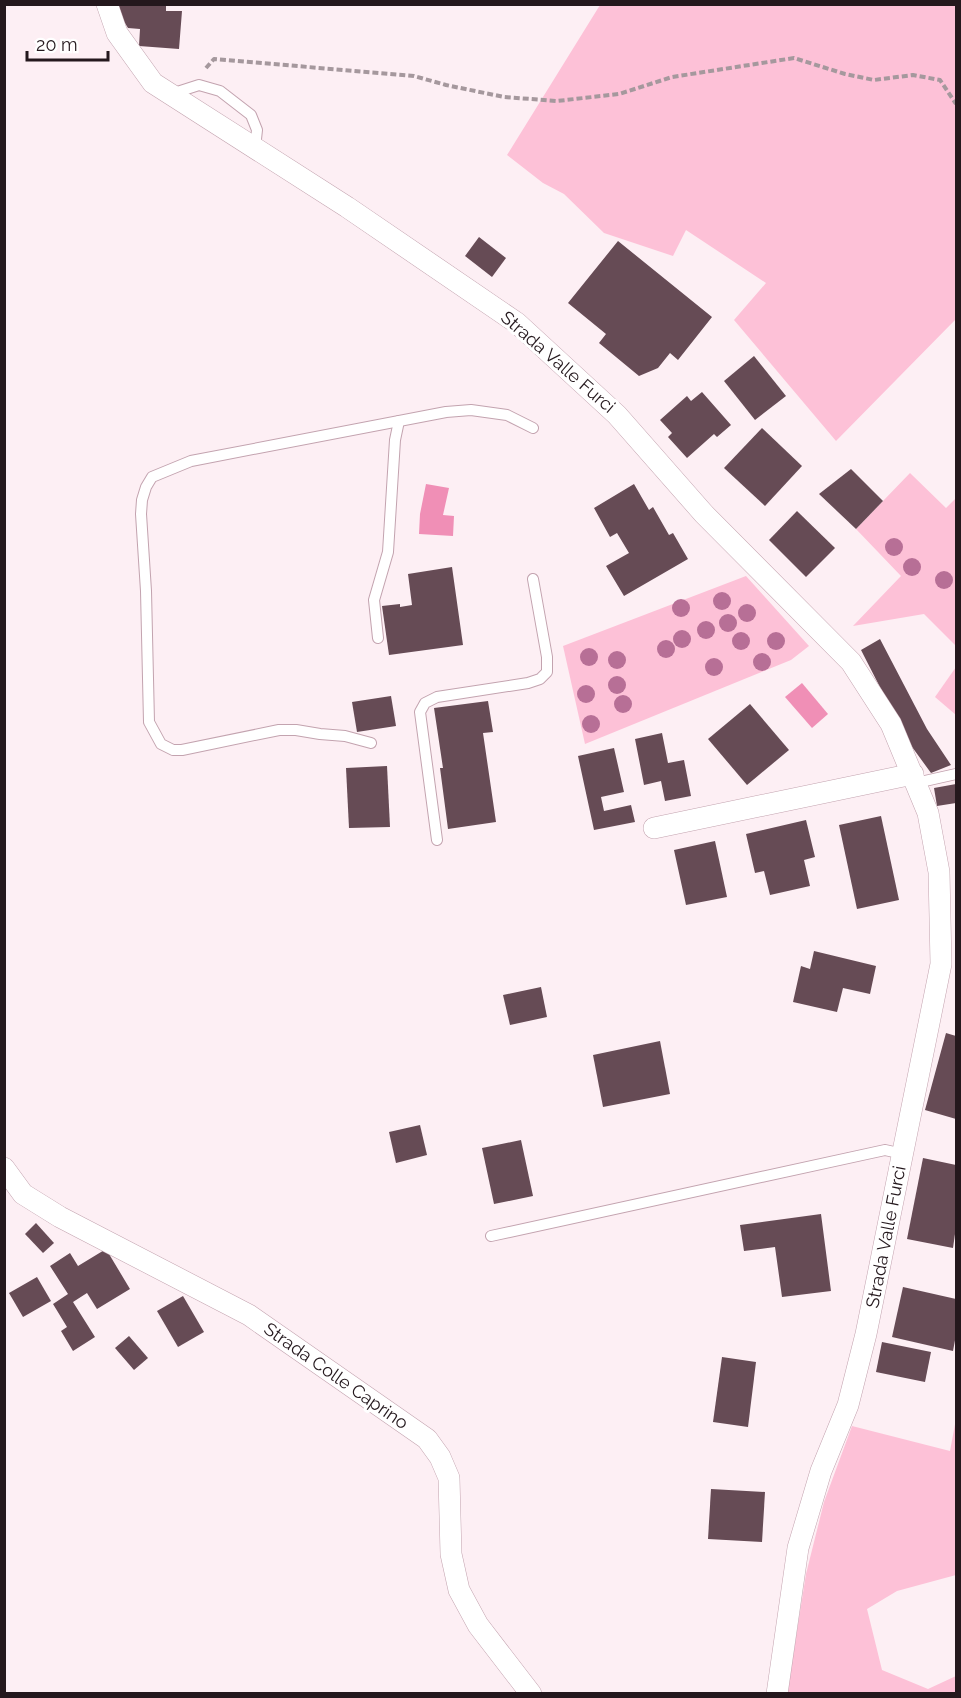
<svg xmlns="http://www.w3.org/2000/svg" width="961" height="1698" font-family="Raleway,sans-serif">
	<rect width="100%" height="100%" fill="#fdeff4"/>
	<g fill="#fdc1d7">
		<path d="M600,5h356v314l-120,122 -102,-121 32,-37 -80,-53 -13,26 -69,-23 -40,-39 -21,-11 -36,-28z"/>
		<path d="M910,473l36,35 10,-10v148l-32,-32 -71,12 48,-50 -45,-47z"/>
		<path d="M746,576l63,70 -18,14 -206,84 -22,-98z"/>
		<path d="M956,667v48l-21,-18z"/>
		<path d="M956,1419v156l-59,16 -30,18 15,61 46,19 28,-13v17l-169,1 19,-120 18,-72 28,-76 98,25z"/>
	</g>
	<g fill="#f08fb6">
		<path d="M426,484l23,4 -6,27 11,1 -1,20 -34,-2 1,-20z"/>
		<path d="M802,683l26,31 -16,14 -27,-31z"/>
	</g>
	<g fill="#664b55">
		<path d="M113,4h53v7h16l-3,38 -40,-3 1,-17 -12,-1z"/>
		<path d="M479,237l27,21 -14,19 -27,-21z"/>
		<path d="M618,241l94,76 -34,43 -8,-7 -12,15 -19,8 -40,-33 7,-9 -38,-31z"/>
		<path d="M754,356l32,40 -31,24 -31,-39z"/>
		<path d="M702,392l29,33 -14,12 -3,-3 -27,24 -19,-21 4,-4 -12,-13 27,-24 4,5z"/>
		<path d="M762,428l40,38 -37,40 -41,-38z"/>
		<path d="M851,469l32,32 -27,28 -37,-35z"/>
		<path d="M634,484l15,26 4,-3 16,28 4,-2 15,26 -64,37 -18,-30 23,-13 -12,-20 -7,4 -16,-29z"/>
		<path d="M797,511l38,37 -29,29 -37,-37z"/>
		<path d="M452,567l11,78 -74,10 -7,-49 18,-2v3l12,-2 -4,-31z"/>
		<path d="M880,639l47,90 24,36 -20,8 -24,-33 -46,-90z"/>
		<path d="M391,696l5,30 -39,6 -5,-30z"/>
		<path d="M488,701l5,31 -10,1 13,89 -48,7 -8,-61h3l-9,-60z"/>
		<path d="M750,704l39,46 -42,35 -39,-46z"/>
		<path d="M662,733l6,30 16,-3 7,36 -26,5 -4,-20 -17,4 -9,-46z"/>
		<path d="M614,748l10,44 -23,5 3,14 27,-6 4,17 -41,8 -16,-74z"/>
		<path d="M387,766l3,61 -41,1 -3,-60z"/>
		<path d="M956,784v19l-19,3 -3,-18z"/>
		<path d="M881,816l18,84 -42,9 -18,-84z"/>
		<path d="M806,820l9,37 -11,3 6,26 -40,9 -6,-24 -9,2 -9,-39z"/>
		<path d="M715,841l12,56 -41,8 -12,-55z"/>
		<path d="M814,951l62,15 -6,28 -27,-6 -6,24 -44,-10 8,-36 9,3z"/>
		<path d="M541,987l6,30 -37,8 -7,-30z"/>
		<path d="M946,1033l10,3v83l-31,-9z"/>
		<path d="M660,1041l10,53 -67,13 -10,-52z"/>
		<path d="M420,1125l7,30 -31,8 -7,-31z"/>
		<path d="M521,1140l12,56 -39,8 -12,-56z"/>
		<path d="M923,1158l33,7v62l-3,21 -46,-9z"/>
		<path d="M821,1214l10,77 -49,6 -7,-50 -31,4 -4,-26z"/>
		<path d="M36,1223l18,20 -11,10 -18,-19z"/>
		<path d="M106,1249l24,40 -33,20 -10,-16 -14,9 22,35 -22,14 -12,-20 6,-4 -14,-23 15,-10 -18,-28 20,-13 8,13z"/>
		<path d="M37,1277l14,24 -28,16 -14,-24z"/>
		<path d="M903,1287l53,12v36l-3,16 -61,-14z"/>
		<path d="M183,1296l21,36 -26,15 -21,-36z"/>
		<path d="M129,1336l19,22 -14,12 -19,-22z"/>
		<path d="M882,1342l49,10 -6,30 -49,-10z"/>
		<path d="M722,1357l34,5 -8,65 -35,-5z"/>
		<path d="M711,1489l54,3 -3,50 -54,-3z"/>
	</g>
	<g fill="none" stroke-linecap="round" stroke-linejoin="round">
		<defs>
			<g id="service">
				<path d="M171,94l28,-9 21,6 31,24 6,15 -2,18"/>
				<path d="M378,638l-4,-38 14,-48 7,-112 4,-19"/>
				<path d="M371,743l-26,-7 -25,-2 -24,-4h-17l-97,20h-9l-12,-6 -12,-22 -3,-131 -5,-77 1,-14 4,-13 6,-10 39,-16 255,-49 25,-2 36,5 26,13"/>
				<path d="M916,783l40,-9"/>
				<path d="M437,840l-17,-128 5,-9 12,-6 91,-14 12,-4 7,-7v-15l-14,-78"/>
				<path d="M491,1236l394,-86 18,4"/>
			</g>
			<g id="minor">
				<path d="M107,4l10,29 36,50 194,124 170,116 100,92 87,99 147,148 40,62 37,89 11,59 2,92 -75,370 -18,71 -27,66 -23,77 -21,146"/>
				<path d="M654,828l259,-54"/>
				<path d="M4,1168l19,26 37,23 189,98 178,124 13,18 9,21 2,76 8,36 19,35 53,69"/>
			</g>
		</defs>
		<use href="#service" stroke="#c3a3af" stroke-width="12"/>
		<use href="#minor" stroke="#c3a3af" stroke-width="22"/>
		<path stroke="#a5989d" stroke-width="4" stroke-dasharray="6 3" stroke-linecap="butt" d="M206,68l8,-9 200,17 32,9 58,12 53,4 62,-7 53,-17 122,-19 51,16 29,6 39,-5 27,5 16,24"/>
		<use href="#service" stroke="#fff" stroke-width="10"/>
		<use href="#minor" stroke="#fff" stroke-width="21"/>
	</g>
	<g fill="#b76f96">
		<circle cx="894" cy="547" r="9"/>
		<circle cx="912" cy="567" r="9"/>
		<circle cx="944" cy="580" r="9"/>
		<circle cx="722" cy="601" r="9"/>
		<circle cx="681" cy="608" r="9"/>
		<circle cx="747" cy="613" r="9"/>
		<circle cx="728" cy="623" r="9"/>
		<circle cx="706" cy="630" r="9"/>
		<circle cx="682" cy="639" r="9"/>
		<circle cx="741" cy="641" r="9"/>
		<circle cx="776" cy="641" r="9"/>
		<circle cx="666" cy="649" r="9"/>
		<circle cx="589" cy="657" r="9"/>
		<circle cx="617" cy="660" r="9"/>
		<circle cx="762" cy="662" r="9"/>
		<circle cx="714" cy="667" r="9"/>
		<circle cx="617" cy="685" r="9"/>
		<circle cx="586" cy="694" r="9"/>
		<circle cx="623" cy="704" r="9"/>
		<circle cx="591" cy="724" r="9"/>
	</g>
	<g text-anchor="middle" stroke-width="6" stroke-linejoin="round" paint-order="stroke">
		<g font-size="18" fill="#24181d" stroke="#fff">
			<text transform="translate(558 362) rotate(41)" y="6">Strada Valle Furci</text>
			<text transform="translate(886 1237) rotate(-79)" y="6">Strada Valle Furci</text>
			<text transform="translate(336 1376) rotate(35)" y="6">Strada Colle Caprino</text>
		</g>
	</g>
	<rect width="961" height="1698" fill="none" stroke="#24181d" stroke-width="12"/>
	<path d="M27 51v9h81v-9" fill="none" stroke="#24181d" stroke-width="3"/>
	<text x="36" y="51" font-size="18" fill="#24181d" stroke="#ffffff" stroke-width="4.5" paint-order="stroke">20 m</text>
</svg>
